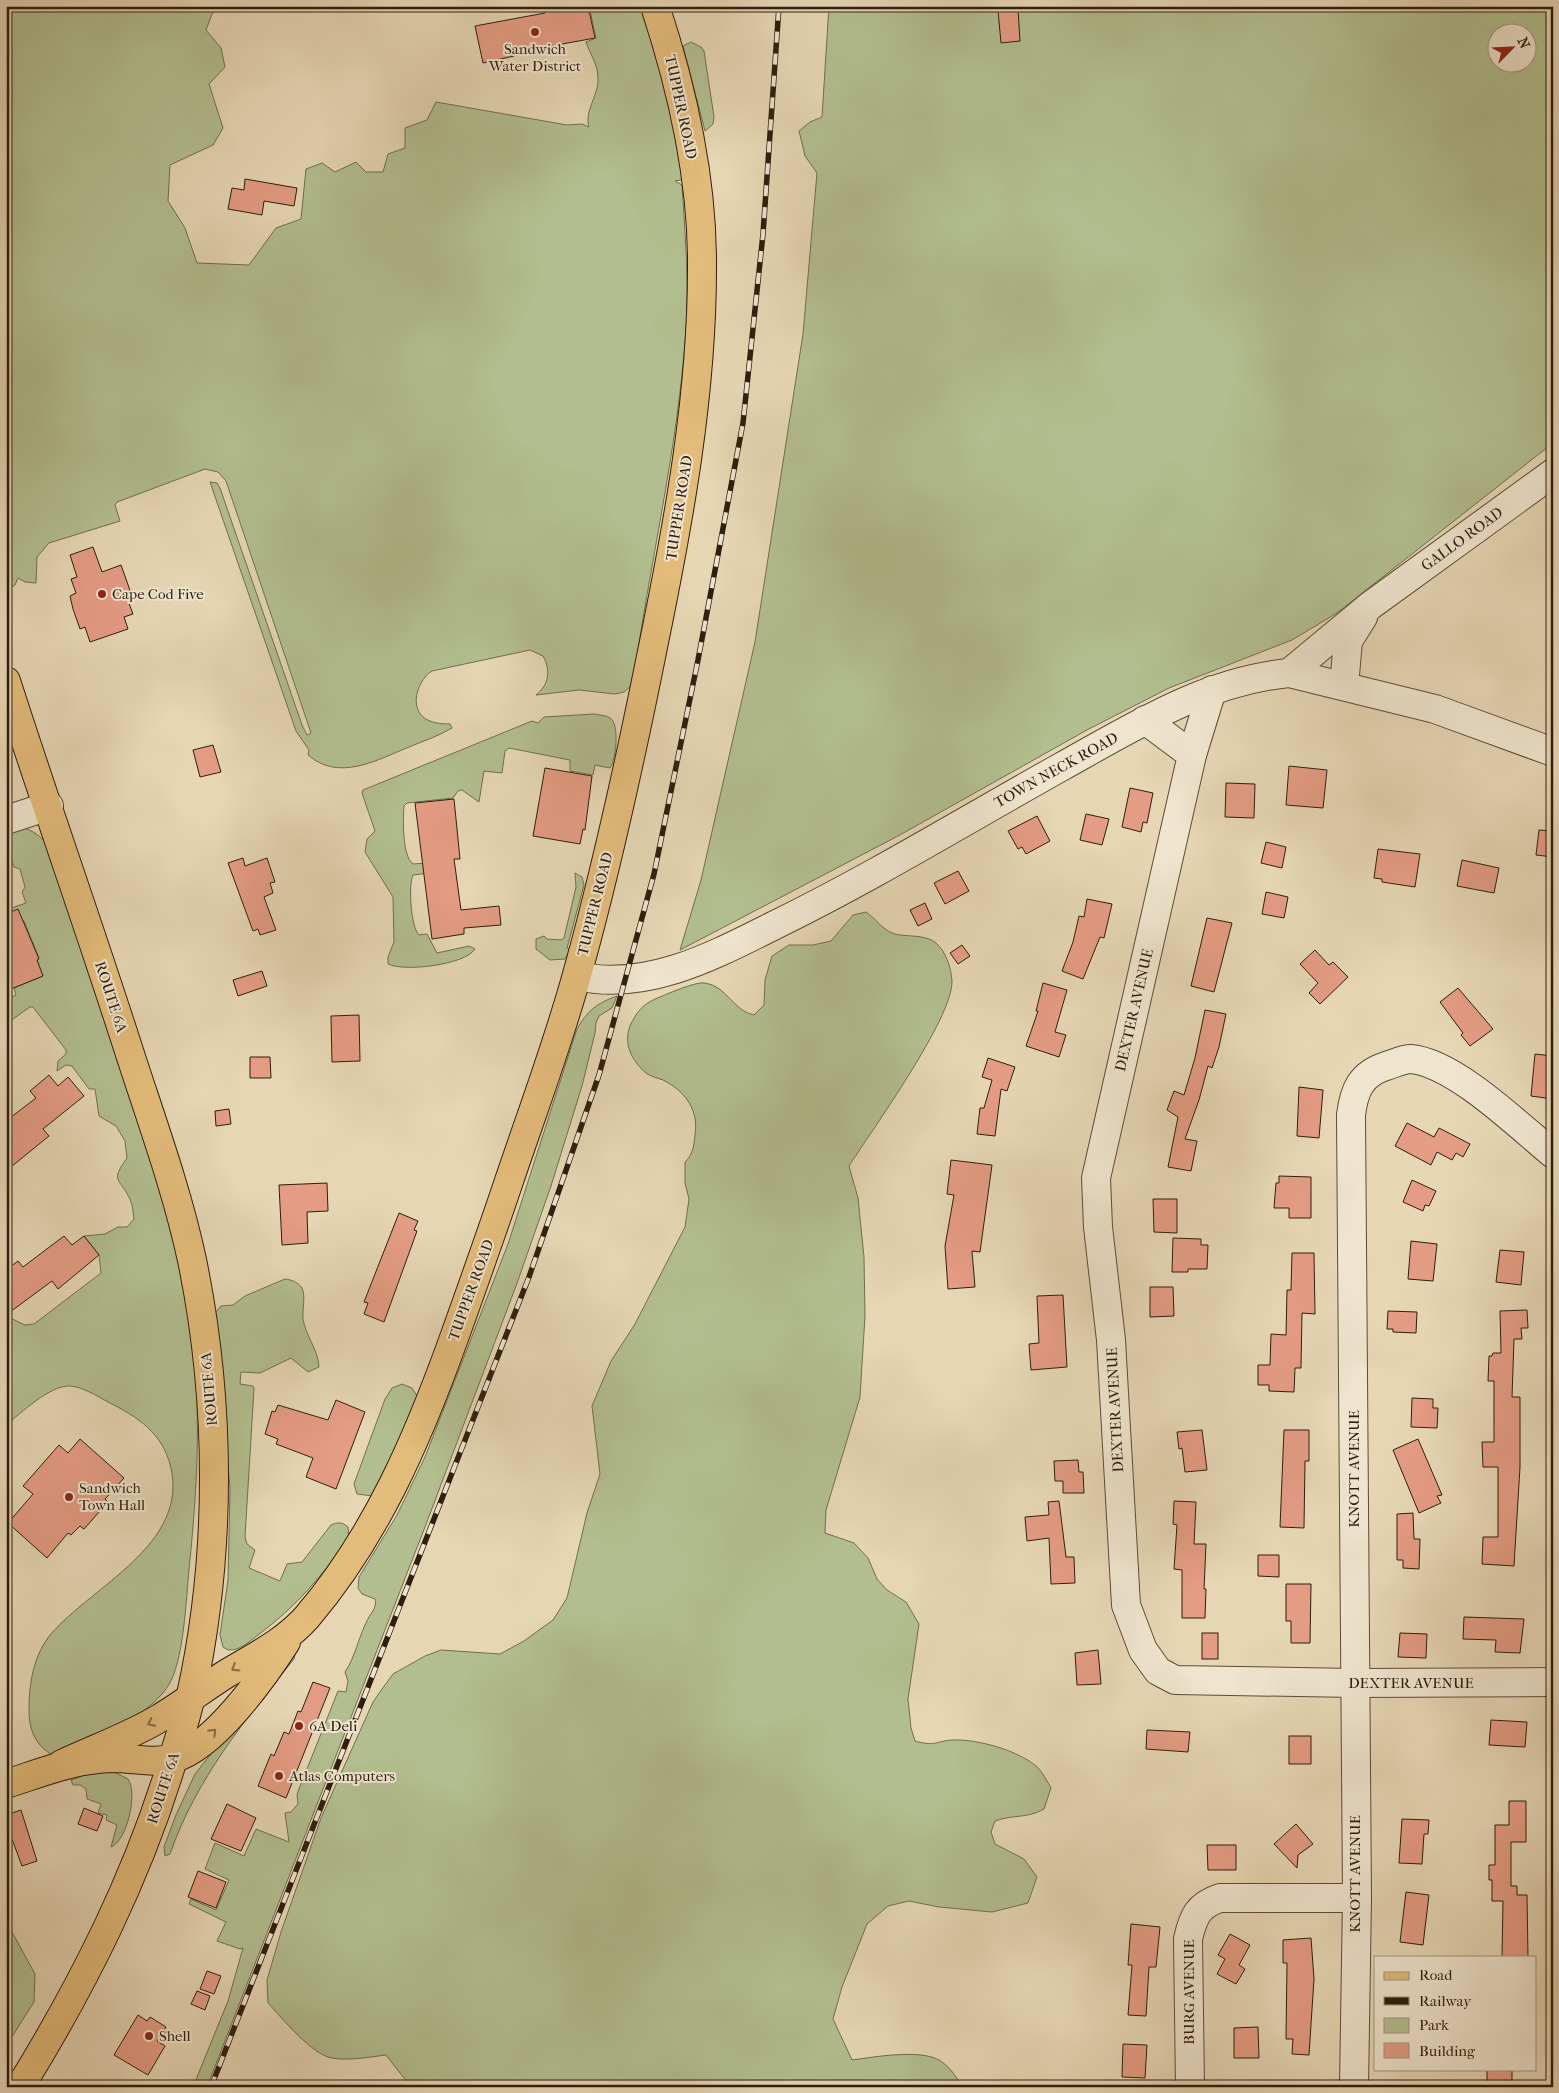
<svg xmlns="http://www.w3.org/2000/svg" width="1559" height="2093" font-family="'IM FELL French Canon',serif">
	<rect width="100%" height="100%" fill="#e6d6b4"/>
	<filter id="stains"><feTurbulence type="fractalNoise" baseFrequency=".004" numOctaves="4"/><feColorMatrix values="0 0 0 0 .2 0 0 0 0 .09 0 0 0 0 .02 0 0 0 .5 -.17"/></filter>
	<radialGradient id="worn" r=".72"><stop offset=".6" stop-color="#630" stop-opacity="0"/><stop offset="1" stop-color="#630" stop-opacity=".3"/></radialGradient>
	<g fill="#b2be8f" stroke="#706e4f" fill-rule="evenodd">
		<path d="M6,6h215l-9,8 -6,16 15,18 4,19 -16,17 14,44 -10,17 -43,20 -2,36 17,27 12,35 52,2 27,-37 25,-9 5,-50 16,-6 13,9 21,-10 10,10h17l5,-18 17,-6v-20l22,-8 9,-18 131,23 15,-1 7,3c-5,-16 10,-32 9,-49 0,-13 -8,-24 -12,-36l10,-4 -7,-32h54l19,56 22,116 -3,2 -6,1 7,4c3,48 7,96 4,144 -8,120 -37,237 -53,355l-9,8 -9,2 -36,-4 -43,5c13,-10 15,-25 7,-39l-13,-6 -98,21c-13,8 -23,33 -9,46 7,6 18,7 27,7l2,4c-13,8 -29,13 -43,19 -32,13 -70,35 -101,8l1,-5 -13,-19 -86,-249 7,1 3,5 82,237 5,10 4,-2 -85,-252 -8,-9 -13,-3 -88,33 -2,3 5,16 -71,22 -12,14 -1,26 -11,-1 -7,-4 -3,7 -9,6z"/>
		<path d="M829,6h724v437l-216,170 -45,27 -123,48 -82,42 -189,106 -218,114 21,-70 54,-238 48,-308 14,-161 -12,-17 -6,-25 11,-9 12,-5zM1496,32h30v30h-30z"/>
		<path d="M691,42l10,5 3,4 10,66 -1,7 -8,7 -22,-85z"/>
		<path d="M594,714c4,1 12,1 16,4 10,6 6,42 0,50l-15,-3 -2,10 -23,-4v-11l-61,-12 -4,3 -3,22 -18,-2 -5,31 -17,-12 -4,1 -5,7 -46,5 -3,3c-1,13 -2,50 9,58l16,-1 1,10 -17,2c-5,10 -2,53 6,60l8,-1 10,19 32,-7 6,3c-10,16 -71,23 -87,15v-7l6,-15 -1,-45 -28,-45 2,-13 8,-8 -13,-38 1,-3 169,-69 6,2 6,-6z"/>
		<path d="M17,826c17,4 26,11 35,25 27,85 54,170 81,255 20,63 43,126 54,191 15,95 12,177 2,272 -3,31 -5,92 -21,117 -21,33 -73,50 -108,67l-9,1c-17,-10 -22,-26 -22,-45 0,-26 5,-55 22,-75 41,-48 137,-89 120,-166 -8,-35 -33,-51 -63,-66 -11,-6 -25,-15 -38,-16 -20,-1 -49,27 -64,39v-109l19,9 9,-1 67,-51 -2,-18 -15,-19 21,-2 13,-7h9l7,-8c-1,-6 -1,-14 -4,-20 -11,-22 -20,-17 -3,-41l-2,-17 -9,-15 -17,-10 -4,-27h-6l-17,-23 -6,-1 -9,6 1,-10 8,-7v-4l-33,-43h-3l-24,17v-25l10,-4 -2,-7 29,-12 -6,-16 2,-2 -15,-37 -18,-7v-4l20,-7 -4,-11 3,-5 -5,-18 -6,-2 -4,-13 -4,1v-25z"/>
		<path d="M575,873l7,4 2,8 -17,63 4,1 -6,10 -15,1 -14,-11v-10l8,-3 3,3 14,1 3,-2 12,-51z"/>
		<path d="M866,912c9,6 16,17 26,21 12,5 32,0 44,10 10,9 15,24 16,38 1,37 -80,149 -103,185l9,32 6,59 1,59 -5,81 -34,113 -1,23 29,10 14,15 9,21 10,11 19,12 13,22 -11,75 3,29 4,13c21,6 20,0 38,-1 24,-1 64,10 83,26 6,5 11,15 15,22l-7,21c-18,10 -29,5 -49,12l-4,11 4,12 29,15 13,18 -9,26 -36,9 -53,-5 -30,-6 -21,5 -21,18 -25,63 -9,32 19,41c22,-3 67,-11 87,0 10,6 18,17 23,27h-551l-25,-32c-17,2 -36,6 -54,3 -20,-3 -50,-40 -64,-55l-1,-23 14,-48 40,-114 52,-116 9,-13 11,-15 32,-18 16,-6 59,4 24,-13 29,-21 14,-22 20,-85 13,-39 -8,-68 19,-45 24,-37 50,-97 4,-28 -4,-16v-21c8,-7 9,-17 10,-27 4,-25 -10,-44 -32,-55 -5,-2 -12,-3 -17,-7 -14,-12 -23,-29 -16,-47 6,-13 12,-21 25,-27 10,-4 41,-18 50,-16 22,3 28,28 49,32l10,-10 1,-25 7,-24 17,-11h24l18,-4 22,-26z"/>
		<path d="M617,996l-5,12 -13,8 -3,7 -1,10 -13,53 -31,100 -35,100 -91,241 -218,560h-14l35,-86 15,-53 -3,1 -23,-8 9,-19 -37,-18 2,-5 25,11 13,-30 -24,-11 10,-26 29,13 12,-27 33,13 -4,-29 6,-1 7,-8 -1,-10 41,-103 8,1 2,-11 -3,-9c11,-16 14,-38 24,-55 4,-6 8,-11 6,-18l-13,-5 -4,-6 1,-11 38,-62 28,-58 83,-213 69,-215c10,-18 20,-26 40,-33z"/>
		<path d="M285,1279c7,1 13,3 17,9 4,9 0,21 1,31 3,18 15,30 16,48l-11,5 -17,-14 -31,15 -19,-1 -1,12 13,2 1,2 -9,149 2,7 8,6 -6,18 31,13 7,-17 15,-2 29,-37c7,-3 11,-3 17,2l1,10c-26,38 -53,70 -91,98 -8,6 -18,16 -30,15l-5,-3 -3,-12 8,-55 2,-92 -16,-174 7,-8 12,-1 12,-9z"/>
		<path d="M402,1384l10,4 5,8 -17,48 -27,52 -16,-2 -3,-10 31,-85 7,-11z"/>
		<path d="M295,1654l-1,5c-49,61 -98,120 -124,195l-5,2 -1,-9 12,-32 19,-41 89,-112z"/>
		<path d="M112,1771l16,8c10,14 -1,62 -17,68l6,-22 -11,-5 1,-5 -9,-2 3,-9 -14,-5 -1,-10 -6,-4h-7l-2,-5 16,-6z"/>
		<path d="M6,1921l29,53 -1,28 -28,44z"/>
	</g>
	<g fill="#e49c84" stroke="#2e1e0f">
		<path d="M543,6h45l7,32 -82,15 1,3 -31,7 -8,-37 70,-13z"/>
		<path d="M1018,9l2,32 -19,2 -3,-32z"/>
		<path d="M245,179l52,9 -3,18 -30,-5 -2,14 -34,-6 4,-21 12,2z"/>
		<path d="M93,547l9,25 19,-7 11,31 -5,2 6,16 -9,3 4,12 -38,13 -5,-15 -5,2 -7,-20 -3,-13 6,-3 -5,-14 6,-2 -7,-22z"/>
		<path d="M213,745l8,27 -21,5 -7,-27z"/>
		<path d="M1289,766l38,4 -4,38 -37,-3z"/>
		<path d="M545,768l47,8 -7,54 -2,-1 -3,15 -47,-8z"/>
		<path d="M1226,783l29,1 -1,34 -29,-1z"/>
		<path d="M1130,788l23,5 -6,30 -4,-1 -2,10 -19,-5z"/>
		<path d="M454,799l6,60h-6l7,51 38,-4 2,19 -37,3v6l-32,5 -17,-136z"/>
		<path d="M1086,814l23,5 -7,26 -22,-5z"/>
		<path d="M1037,816l13,25 -24,13 -4,-7 -4,2 -10,-18z"/>
		<path d="M1539,830l14,1v26l-17,-2z"/>
		<path d="M1266,842l20,5 -4,21 -21,-5z"/>
		<path d="M1378,849l42,5 -5,33 -33,-5v-3l-8,-1z"/>
		<path d="M243,858l2,8 22,-8 8,24 -5,1 3,10 -9,4 12,33 -16,5 -2,-6 -5,2 -25,-68z"/>
		<path d="M1462,860l37,8 -5,25 -37,-7z"/>
		<path d="M958,871l11,20 -24,13 -11,-21z"/>
		<path d="M1266,892l22,5 -4,21 -22,-4z"/>
		<path d="M1087,899l25,5 -8,34 -4,-1 -17,42 -21,-8 11,-29 6,-26 5,1z"/>
		<path d="M925,903l7,16 -14,7 -8,-16z"/>
		<path d="M18,909l21,50 -2,1 6,16 -37,15v-77z"/>
		<path d="M1207,918l25,5 -18,69 -23,-6z"/>
		<path d="M962,945l8,11 -12,8 -8,-11z"/>
		<path d="M1315,950l14,15 4,-3 15,15 -28,27 -11,-11 9,-10 -18,-19z"/>
		<path d="M262,971l5,15 -29,10 -5,-16z"/>
		<path d="M1043,983l24,7 -12,42 11,3 -7,22 -33,-11 12,-35h-2z"/>
		<path d="M1458,988l35,41 -23,17 -9,-11 2,-2 -23,-31z"/>
		<path d="M1205,1010l21,4 -7,33 -7,21 -4,-2 -9,34 -14,39 12,2 -6,30 -23,-4 10,-50 -11,-7 7,-19 10,4 11,-37z"/>
		<path d="M359,1015l1,46 -28,1 -1,-46z"/>
		<path d="M1535,1054l18,2v43l-22,-3z"/>
		<path d="M250,1057h20l1,21h-21z"/>
		<path d="M988,1058l27,9 -8,24 -6,-2 -6,47 -18,-2 3,-26h4l8,-28 -10,-3z"/>
		<path d="M49,1075l9,11 10,-9 16,19 -41,33 6,7 -43,35v-50l30,-23 -6,-7z"/>
		<path d="M1299,1087l24,3 -4,48 -22,-2z"/>
		<path d="M229,1109l2,15 -15,2 -1,-15z"/>
		<path d="M1407,1123l27,14 5,-9 31,16 -7,13 -7,-4 -4,7 -15,-8 -6,13 -36,-19z"/>
		<path d="M951,1160l41,5 -12,87 -8,-1 3,36 -27,2 -3,-43 9,-51 -7,-1z"/>
		<path d="M1279,1176l32,1v41h-22v-10h-15l2,-25h3z"/>
		<path d="M1412,1180l24,11 -7,15 -4,-1 -2,6 -20,-9z"/>
		<path d="M327,1183l1,28 -21,1 1,31 -26,2 -3,-60z"/>
		<path d="M1153,1199h24v34l-23,-1z"/>
		<path d="M399,1213l19,8 -4,9 3,1 -33,91 -20,-8 4,-11 -4,-1z"/>
		<path d="M64,1236l8,9 12,-9 15,19 -41,34 -6,-8 -46,34v-45l12,-9 5,6z"/>
		<path d="M1173,1238l28,1v6h7l-1,24h-19v3h-16z"/>
		<path d="M1411,1241l26,3 -4,37 -25,-2z"/>
		<path d="M1500,1250l24,2 -3,33 -25,-3z"/>
		<path d="M1292,1253h22l1,61 -13,-1 -1,55h-6l-1,24 -25,-1v-6h-11v-20h12l1,-31 15,1 1,-45h4z"/>
		<path d="M1150,1287h23l1,29 -24,1z"/>
		<path d="M1063,1295l4,72 -36,3 -2,-26 10,-1 -2,-47z"/>
		<path d="M1527,1310l1,18h-7l1,11h-8l-2,58h8v70l-6,99 -32,-2 1,-27h15v-70h-15l-1,-25h12v-61h-6l1,-25h3l1,-3h8l-1,-42z"/>
		<path d="M1388,1311l29,1 -1,21 -23,-1v-3h-6z"/>
		<path d="M1412,1398l21,1v9h5l-1,20 -26,-1z"/>
		<path d="M336,1400l29,12 -29,77 -30,-12 7,-19 -37,-14 2,-5 -13,-5 7,-23 3,1 3,-7 50,15z"/>
		<path d="M1202,1430l5,40 -22,2 -3,-24 -3,1 -2,-17z"/>
		<path d="M1284,1430h25v31h-4l-1,67 -24,-1z"/>
		<path d="M80,1439l44,39 -19,21 3,3 -24,27 -4,-3 -9,9 -3,-2 -21,25 -39,-35 25,-29 -10,-8 36,-41 9,8z"/>
		<path d="M1418,1439l24,56 -5,1 4,7 -22,10 -26,-63z"/>
		<path d="M1078,1460l1,12h4l1,21h-21v-12h-8l-1,-20z"/>
		<path d="M1059,1501l7,56h8l1,26 -24,1 -2,-46 -22,3 -2,-24 24,-2 -1,-13z"/>
		<path d="M1174,1501l22,1 -2,42h12l-2,45h2l-1,29h-23v-48l-8,-1 3,-44 -4,-1z"/>
		<path d="M1413,1513l1,26h6l-1,30 -16,-1v-8h-6v-46z"/>
		<path d="M1258,1555h21v22l-21,-1z"/>
		<path d="M1286,1584h25l-1,59h-19v-22h-5z"/>
		<path d="M1464,1617l60,2 -4,34 -25,-1 1,-12 -33,-1z"/>
		<rect x="1202" y="1633" width="16" height="26"/>
		<path d="M1400,1633l27,1 -1,24 -28,-1z"/>
		<path d="M1098,1650l3,34 -24,1 -2,-32z"/>
		<path d="M313,1682l17,6 -44,110 -28,-12 13,-32 3,2 10,-24 5,2 9,-23 3,1z"/>
		<path d="M1491,1720l36,2 -2,25 -36,-2z"/>
		<path d="M1147,1730l43,2 -2,20 -42,-3z"/>
		<rect x="1289" y="1736" width="22" height="28"/>
		<path d="M1509,1801h17v41h-15v44h6v9h10l1,62h-26l1,-56h-11v-21h-3v-15h6v-40h14z"/>
		<path d="M227,1804l29,14 -15,33 -30,-12z"/>
		<path d="M84,1808l19,8 -6,15 -19,-7z"/>
		<path d="M21,1810l16,51 -15,5 -10,-27 -6,3v-27z"/>
		<path d="M1402,1819l27,1 -1,14h-4l-2,30 -23,-1z"/>
		<path d="M1296,1824l17,20 -15,11 -1,13 -23,-24z"/>
		<path d="M1207,1845h29v25h-28z"/>
		<path d="M198,1871l28,11 -10,26 -28,-11z"/>
		<path d="M1406,1892l23,3 -6,50 -23,-3z"/>
		<path d="M1131,1924l29,3 -4,40h-7l-3,49 -18,-1 4,-50h-4z"/>
		<path d="M1230,1934l20,11 -11,20 6,4 -9,15 -19,-10 8,-15 -7,-4z"/>
		<path d="M1311,1938l3,41 -5,76 -17,-1 1,-15h-7l1,-76h-4v-23z"/>
		<path d="M207,1971l14,5 -7,18 -14,-5z"/>
		<path d="M197,1991l13,5 -5,14 -14,-6z"/>
		<path d="M138,2015l9,6 3,-4 16,10 -9,14 8,5 -17,29 -34,-20z"/>
		<path d="M1258,2027l1,31h-25v-30z"/>
		<path d="M1123,2044l24,1 -2,33 -23,-1z"/>
		<rect x="1487" y="2069" width="25" height="18"/>
	</g>
	<g fill="none" stroke-linecap="round" stroke-linejoin="round">
		<defs>
			<g id="minor">
				<path d="M1289,673l82,-68 182,-132"/>
				<path d="M1344,686l4,-45 15,-24"/>
				<path d="M1145,720l47,35 -96,423 2,49 13,113 15,265 17,45 15,21 17,9 179,3 199,-1"/>
				<path d="M1192,755l20,-65"/>
				<path d="M6,820l43,-14"/>
				<path d="M577,976c70,16 138,-21 198,-51 98,-48 191,-105 286,-158 72,-40 144,-86 228,-94l146,36 118,43"/>
				<path d="M1190,2087l-2,-148c5,-22 10,-34 32,-41h137"/>
				<path d="M1354,2087l3,-189 -6,-783c3,-25 10,-41 35,-49 7,-2 17,-7 25,-7 44,4 108,67 142,95"/>
			</g>
			<g id="major">
				<path d="M6,681c40,125 84,248 124,373 22,68 47,136 62,206 29,141 30,294 -1,435 -4,21 -12,43 -18,64 -35,117 -89,224 -153,328"/>
				<path d="M62,1764c32,-15 68,-28 98,-46 23,-14 44,-30 66,-44 28,-17 59,-32 81,-57 70,-82 111,-179 147,-279 19,-53 38,-106 56,-160 23,-68 49,-137 68,-207 30,-108 54,-219 76,-329 25,-122 48,-248 48,-373 1,-90 -19,-178 -47,-263"/>
				<path d="M6,1784c38,-12 67,-25 107,-26 21,0 41,6 61,0 40,-11 90,-82 112,-116"/>
			</g>
		</defs>
		<use href="#minor" stroke="#5c4c38" stroke-width="30"/>
		<use href="#major" stroke="#2e1e0f" stroke-width="30"/>
		<use href="#minor" stroke="#efe4ce" stroke-width="28"/>
		<use href="#major" stroke="#e3bb7a" stroke-width="28"/>
		<defs>
			<path id="rail" d="M211,2087l318,-810 70,-202 55,-201 44,-214 45,-237 20,-189 16,-228"/>
		</defs>
		<use href="#rail" stroke="#2e1e0f" stroke-width="5.5"/>
		<use href="#rail" stroke="#efe4ce" stroke-width="4" stroke-dasharray="11" stroke-linecap="butt"/>
	</g>
	<defs><path id="oneway-chevron" d="M-2-3.5L2.5 0L-2 3.5" fill="none" stroke-width="1.6" stroke-linecap="round" stroke-linejoin="round" transform="scale(1.25)"/></defs>
	<g stroke="#886c44">
		<use href="#oneway-chevron" transform="translate(235 1668) rotate(148)"/>
		<use href="#oneway-chevron" transform="translate(151 1723) rotate(154)"/>
		<use href="#oneway-chevron" transform="translate(213 1732) rotate(-45)"/>
	</g>
	<g fill="#8f2418" stroke="#efe4ce" stroke-width="2">
		<circle cx="535" cy="32" r="5"/>
		<circle cx="102" cy="594" r="5"/>
		<circle cx="69" cy="1497" r="5"/>
		<circle cx="299" cy="1726" r="5"/>
		<circle cx="279" cy="1776" r="5"/>
		<circle cx="149" cy="2036" r="5"/>
	</g>
	<g text-anchor="middle" stroke-width="4" stroke-linejoin="round" paint-order="stroke">
		<g font-size="15" fill="#2e1e0f" stroke="#efe4ce" text-anchor="start">
			<text x="535" y="54" text-anchor="middle">Sandwich<tspan x="535" dy="17">Water District</tspan></text>
			<text x="112" y="599">Cape Cod Five</text>
			<text x="79" y="1493">Sandwich<tspan x="79" dy="17">Town Hall</tspan></text>
			<text x="309" y="1731">6A Deli</text>
			<text x="289" y="1781">Atlas Computers</text>
			<text x="159" y="2041">Shell</text>
		</g>
		<g font-size="15" fill="#2e1e0f" stroke="#efe4ce">
			<text transform="translate(681 107) rotate(78)" y="5">TUPPER ROAD</text>
			<text transform="translate(679 508) rotate(-81)" y="5">TUPPER ROAD</text>
			<text transform="translate(1462 539) rotate(-36)" y="5">GALLO ROAD</text>
			<text transform="translate(1056 770) rotate(-29)" y="5">TOWN NECK ROAD</text>
			<text transform="translate(595 904) rotate(-76)" y="5">TUPPER ROAD</text>
			<text transform="translate(111 997) rotate(72)" y="5">ROUTE 6A</text>
			<text transform="translate(1134 1010) rotate(-77)" y="5">DEXTER AVENUE</text>
			<text transform="translate(471 1290) rotate(-70)" y="5">TUPPER ROAD</text>
			<text transform="translate(209 1389) rotate(-95)" y="5">ROUTE 6A</text>
			<text transform="translate(1115 1410) rotate(-93)" y="5">DEXTER AVENUE</text>
			<text transform="translate(1354 1469) rotate(-90)" y="5">KNOTT AVENUE</text>
			<text x="1411" y="1688">DEXTER AVENUE</text>
			<text transform="translate(163 1788) rotate(-72)" y="5">ROUTE 6A</text>
			<text transform="translate(1355 1874) rotate(-90)" y="5">KNOTT AVENUE</text>
			<text transform="translate(1189 1992) rotate(-90)" y="5">BURG AVENUE</text>
		</g>
	</g>
	<rect width="1559" height="2093" fill="none" stroke="#e6d6b4" stroke-width="25"/>
	<rect x="8" y="8" width="1544" height="2078" fill="none" stroke="#2e1e0f" stroke-width="2.5"/>
	<rect x="12" y="12" width="1534" height="2068" fill="none" stroke="#2e1e0f"/>
	<rect x="1374" y="1956" width="162" height="115" fill="#efe4ce" stroke="#a29582"/>
	<rect x="1384" y="1972" width="25" height="8" fill="#e3bb7a" stroke="#a29582"/>
	<text x="1419" y="1980" font-size="15" fill="#2e1e0f">Road</text>
	<rect x="1384" y="1997" width="25" height="8" fill="#2e1e0f" stroke="#a29582"/>
	<text x="1419" y="2006" font-size="15" fill="#2e1e0f">Railway</text>
	<rect x="1384" y="2018" width="25" height="15" fill="#b2be8f" stroke="#a29582"/>
	<text x="1419" y="2030" font-size="15" fill="#2e1e0f">Park</text>
	<rect x="1384" y="2043" width="25" height="15" fill="#e49c84" stroke="#a29582"/>
	<text x="1419" y="2056" font-size="15" fill="#2e1e0f">Building</text>
	<g transform="translate(1512 48) rotate(66)"><circle r="24" fill="#efe4ce" stroke="#a29582"/>
	<path d="M0-4L9 19L0 12L-9 19Z" fill="#8f2418"/>
	<text y="-8" font-size="14" font-weight="bold" text-anchor="middle" fill="#2e1e0f">N</text>
	</g>
	<rect width="100%" height="100%" filter="url(#stains)"/>
	<rect width="100%" height="100%" fill="url(#worn)"/>
</svg>
